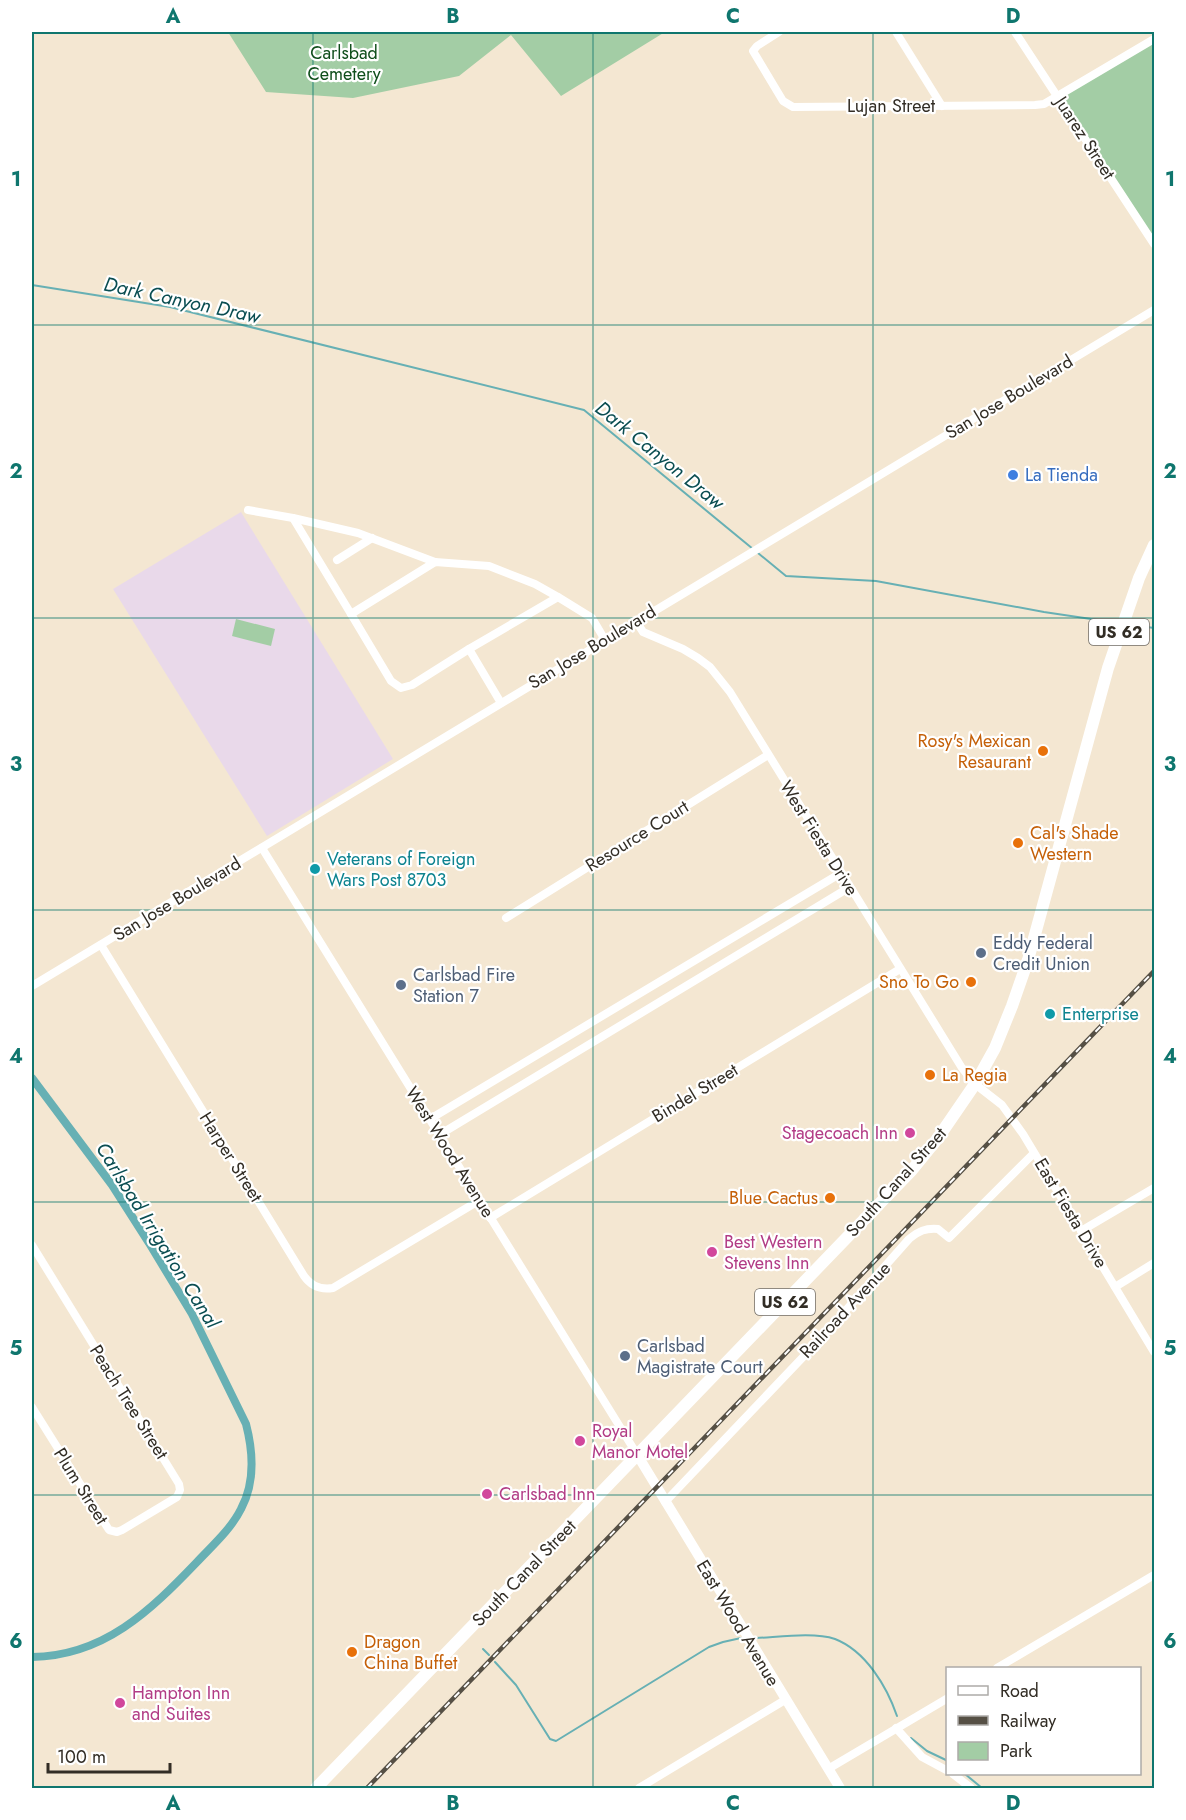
<svg xmlns="http://www.w3.org/2000/svg" width="1186" height="1820" font-family="Jost,sans-serif">
	<rect width="100%" height="100%" fill="#f4e7d2"/>
	<path fill="#e9d9ea" d="M241,512l152,247 -126,77 -154,-247z"/>
	<g fill="#a3cda5">
		<path d="M228,32h437l-104,64 -50,-61 -52,41 -106,22 -87,-6z"/>
		<path d="M1154,39v205l-97,-148z"/>
		<path d="M236,619l39,10 -4,17 -39,-10z"/>
	</g>
	<g fill="none" stroke-linecap="round" stroke-linejoin="round">
		<g stroke="#67b0b4" stroke-width="2">
			<path d="M32,285l138,22 414,103 169,139"/>
			<path d="M758,553l28,23 90,5 168,31 74,11"/>
			<path d="M1126,624l28,4"/>
			<path d="M756,1638c23,-1 58,-6 79,1 31,12 52,48 62,77"/>
			<path d="M483,1649l6,6"/>
			<path d="M495,1662l21,23 34,54 6,2 153,-94 14,-5 18,-4"/>
			<path d="M911,1738l16,13 21,10"/>
			<path d="M965,1774l17,14"/>
		</g>
		<path stroke="#67b0b4" stroke-width="8" d="M32,1078l80,107 37,58 43,71 54,110c7,27 9,59 -5,85 -10,20 -28,36 -44,53 -47,49 -93,94 -165,95"/>
		<g stroke="#fff" stroke-width="8">
			<path d="M779,32l-22,14 -4,5 30,50 10,6 242,-2 9,-1 110,-65"/>
			<path d="M896,32l46,74"/>
			<path d="M1015,32l139,212"/>
			<path d="M248,510l45,8 58,96"/>
			<path d="M293,518l65,15 77,29"/>
			<path d="M337,560l35,-22"/>
			<path d="M636,621l7,11 40,17 15,9 12,9 20,25 232,376 13,16 27,21 21,29 131,218"/>
			<path d="M469,649l-57,36 -11,3 -10,-7 -40,-67 84,-52 54,4 46,18 23,13"/>
			<path d="M501,703l-32,-54 89,-52 34,21 13,22"/>
			<path d="M262,848l376,608"/>
			<path d="M506,918l262,-163"/>
			<path d="M101,945l203,331c7,10 17,14 29,12l147,-88"/>
			<path d="M32,986l1122,-676"/>
			<path d="M430,1119l411,-246"/>
			<path d="M439,1135l411,-248"/>
			<path d="M490,1218l410,-249"/>
			<path d="M1081,1231l73,-43"/>
			<path d="M32,1245l147,239 1,6 -3,7 -55,33 -5,2 -8,-2 -77,-123"/>
			<path d="M1115,1287l39,-24"/>
			<path d="M665,1502l159,-167 85,-96c10,-8 16,-11 29,-10l11,9 85,-85"/>
			<path d="M997,1668l157,-93"/>
			<path d="M896,1728l26,29 26,14"/>
			<path d="M828,1769l120,-71"/>
			<path d="M953,1774l18,14"/>
			<path d="M639,1788l146,-88"/>
		</g>
		<path stroke="#fff" stroke-width="10" d="M638,1456l202,332"/>
		<path stroke="#fff" stroke-width="12" d="M316,1788l596,-618 26,-32 37,-54 20,-36 17,-42 16,-46 80,-292 31,-90 15,-33"/>
		<defs>
			<path id="rail" d="M367,1788l787,-817"/>
		</defs>
		<use href="#rail" stroke="#565045" stroke-width="4.5"/>
		<use href="#rail" stroke="#fff" stroke-width="2" stroke-dasharray="7" stroke-linecap="butt"/>
	</g>
	<path fill="none" stroke="#0f766e" stroke-width="1.5" stroke-opacity="0.55" d="M313,32v1756M593,32v1756M873,32v1756M32,325h1122M32,618h1122M32,910h1122M32,1202h1122M32,1495h1122"/>
	<circle fill="#3f7fe0" stroke="#fff" stroke-width="2" cx="1013" cy="475" r="6"/>
	<g fill="#e8710a" stroke="#fff" stroke-width="2">
		<circle cx="1043" cy="751" r="6"/>
		<circle cx="1018" cy="843" r="6"/>
		<circle cx="971" cy="982" r="6"/>
		<circle cx="930" cy="1075" r="6"/>
		<circle cx="830" cy="1198" r="6"/>
		<circle cx="352" cy="1652" r="6"/>
	</g>
	<g fill="#0f9aa8" stroke="#fff" stroke-width="2">
		<circle cx="315" cy="869" r="6"/>
		<circle cx="1050" cy="1014" r="6"/>
	</g>
	<g fill="#5c6f8a" stroke="#fff" stroke-width="2">
		<circle cx="981" cy="953" r="6"/>
		<circle cx="401" cy="985" r="6"/>
		<circle cx="625" cy="1356" r="6"/>
	</g>
	<g fill="#d1479c" stroke="#fff" stroke-width="2">
		<circle cx="910" cy="1133" r="6"/>
		<circle cx="712" cy="1252" r="6"/>
		<circle cx="580" cy="1441" r="6"/>
		<circle cx="487" cy="1494" r="6"/>
		<circle cx="120" cy="1703" r="6"/>
	</g>
	<g text-anchor="middle" stroke-width="4.5" stroke-linejoin="round" paint-order="stroke">
		<g fill="#fff" stroke="#706c66" stroke-width="1.5">
			<rect x="1089" y="619" width="60" height="26" rx="4.5"/>
			<rect x="755" y="1289" width="60" height="26" rx="4.5"/>
		</g>
		<g font-size="16" font-weight="bold" fill="#322d25">
			<text x="1119" y="638">US 62</text>
			<text x="785" y="1308">US 62</text>
		</g>
		<g font-size="18" fill="#0f4e1b" stroke="#fff">
			<text x="344" y="59">Carlsbad<tspan x="344" dy="21">Cemetery</tspan></text>
		</g>
		<g font-size="18" fill="#322d25" stroke="#fff">
			<text x="891" y="112">Lujan Street</text>
			<text transform="translate(1085 138) rotate(57)" y="6">Juarez Street</text>
			<text transform="translate(1009 397) rotate(-31)" y="6">San Jose Boulevard</text>
			<text transform="translate(592 647) rotate(-31)" y="6">San Jose Boulevard</text>
			<text transform="translate(637 836) rotate(-32)" y="6">Resource Court</text>
			<text transform="translate(819 838) rotate(58)" y="6">West Fiesta Drive</text>
			<text transform="translate(177 899) rotate(-31)" y="6">San Jose Boulevard</text>
			<text transform="translate(695 1093) rotate(-31)" y="6">Bindel Street</text>
			<text transform="translate(450 1152) rotate(58)" y="6">West Wood Avenue</text>
			<text transform="translate(231 1157) rotate(58)" y="6">Harper Street</text>
			<text transform="translate(896 1182) rotate(-48)" y="6">South Canal Street</text>
			<text transform="translate(1071 1213) rotate(59)" y="6">East Fiesta Drive</text>
			<text transform="translate(845 1310) rotate(-47)" y="6">Railroad Avenue</text>
			<text transform="translate(129 1402) rotate(58)" y="6">Peach Tree Street</text>
			<text transform="translate(81 1486) rotate(58)" y="6">Plum Street</text>
			<text transform="translate(524 1573) rotate(-46)" y="6">South Canal Street</text>
			<text transform="translate(738 1623) rotate(59)" y="6">East Wood Avenue</text>
		</g>
		<g font-size="18" fill="#366cbe" stroke="#fff" text-anchor="start">
			<text x="1025" y="481">La Tienda</text>
		</g>
		<g font-size="18" fill="#c56008" stroke="#fff" text-anchor="end">
			<text x="1031" y="747">Rosy's Mexican<tspan x="1031" dy="21">Resaurant</tspan></text>
			<text x="1030" y="839" text-anchor="start">Cal's Shade<tspan x="1030" dy="21">Western</tspan></text>
			<text x="959" y="988">Sno To Go</text>
			<text x="942" y="1081" text-anchor="start">La Regia</text>
			<text x="818" y="1204">Blue Cactus</text>
			<text x="364" y="1648" text-anchor="start">Dragon<tspan x="364" dy="21">China Buffet</tspan></text>
		</g>
		<g font-size="18" fill="#0d838f" stroke="#fff" text-anchor="start">
			<text x="327" y="865">Veterans of Foreign<tspan x="327" dy="21">Wars Post 8703</tspan></text>
			<text x="1062" y="1020">Enterprise</text>
		</g>
		<g font-size="18" fill="#4e5e75" stroke="#fff" text-anchor="start">
			<text x="993" y="949">Eddy Federal<tspan x="993" dy="21">Credit Union</tspan></text>
			<text x="413" y="981">Carlsbad Fire<tspan x="413" dy="21">Station 7</tspan></text>
			<text x="637" y="1352">Carlsbad<tspan x="637" dy="21">Magistrate Court</tspan></text>
		</g>
		<g font-size="18" fill="#b23c85" stroke="#fff" text-anchor="start">
			<text x="898" y="1139" text-anchor="end">Stagecoach Inn</text>
			<text x="724" y="1248">Best Western<tspan x="724" dy="21">Stevens Inn</tspan></text>
			<text x="592" y="1437">Royal<tspan x="592" dy="21">Manor Motel</tspan></text>
			<text x="499" y="1500">Carlsbad Inn</text>
			<text x="132" y="1699">Hampton Inn<tspan x="132" dy="21">and Suites</tspan></text>
		</g>
		<g font-size="20" font-style="italic" fill="#0a4d51" stroke="#fff">
			<text transform="translate(182 300) rotate(12)" y="7">Dark Canyon Draw</text>
			<text transform="translate(660 455) rotate(39)" y="7">Dark Canyon Draw</text>
			<text transform="translate(158 1235) rotate(58)" y="7">Carlsbad Irrigation Canal</text>
		</g>
	</g>
	<rect width="1186" height="1820" fill="none" stroke="#ffffff" stroke-width="66"/>
	<rect x="946" y="1667" width="195" height="108" fill="#ffffff" stroke="#adaba8" stroke-width="1.5"/>
	<rect x="958" y="1686" width="30" height="9" fill="#ffffff" stroke="#adaba8" stroke-width="1.5"/>
	<text x="1000" y="1697" font-size="18" fill="#322d25">Road</text>
	<rect x="958" y="1716" width="30" height="9" fill="#565045" stroke="#adaba8" stroke-width="1.5"/>
	<text x="1000" y="1727" font-size="18" fill="#322d25">Railway</text>
	<rect x="958" y="1742" width="30" height="18" fill="#a3cda5" stroke="#adaba8" stroke-width="1.5"/>
	<text x="1000" y="1757" font-size="18" fill="#322d25">Park</text>
	<path d="M48 1763v9h122v-9" fill="none" stroke="#322d25" stroke-width="3"/>
	<text x="57" y="1763" font-size="18" fill="#322d25" stroke="#ffffff" stroke-width="4.5" paint-order="stroke">100 m</text>
	<rect x="33" y="33" width="1120" height="1754" fill="none" stroke="#0f766e" stroke-width="2"/>
	<g font-size="20" text-anchor="middle" font-weight="bold" fill="#0f766e">
		<text x="173" y="23">A</text>
		<text x="453" y="23">B</text>
		<text x="733" y="23">C</text>
		<text x="1013" y="23">D</text>
		<text x="16" y="186">1</text>
		<text x="1170" y="186">1</text>
		<text x="16" y="478">2</text>
		<text x="1170" y="478">2</text>
		<text x="16" y="771">3</text>
		<text x="1170" y="771">3</text>
		<text x="16" y="1063">4</text>
		<text x="1170" y="1063">4</text>
		<text x="16" y="1355">5</text>
		<text x="1170" y="1355">5</text>
		<text x="16" y="1648">6</text>
		<text x="1170" y="1648">6</text>
		<text x="173" y="1810">A</text>
		<text x="453" y="1810">B</text>
		<text x="733" y="1810">C</text>
		<text x="1013" y="1810">D</text>
	</g>
</svg>
